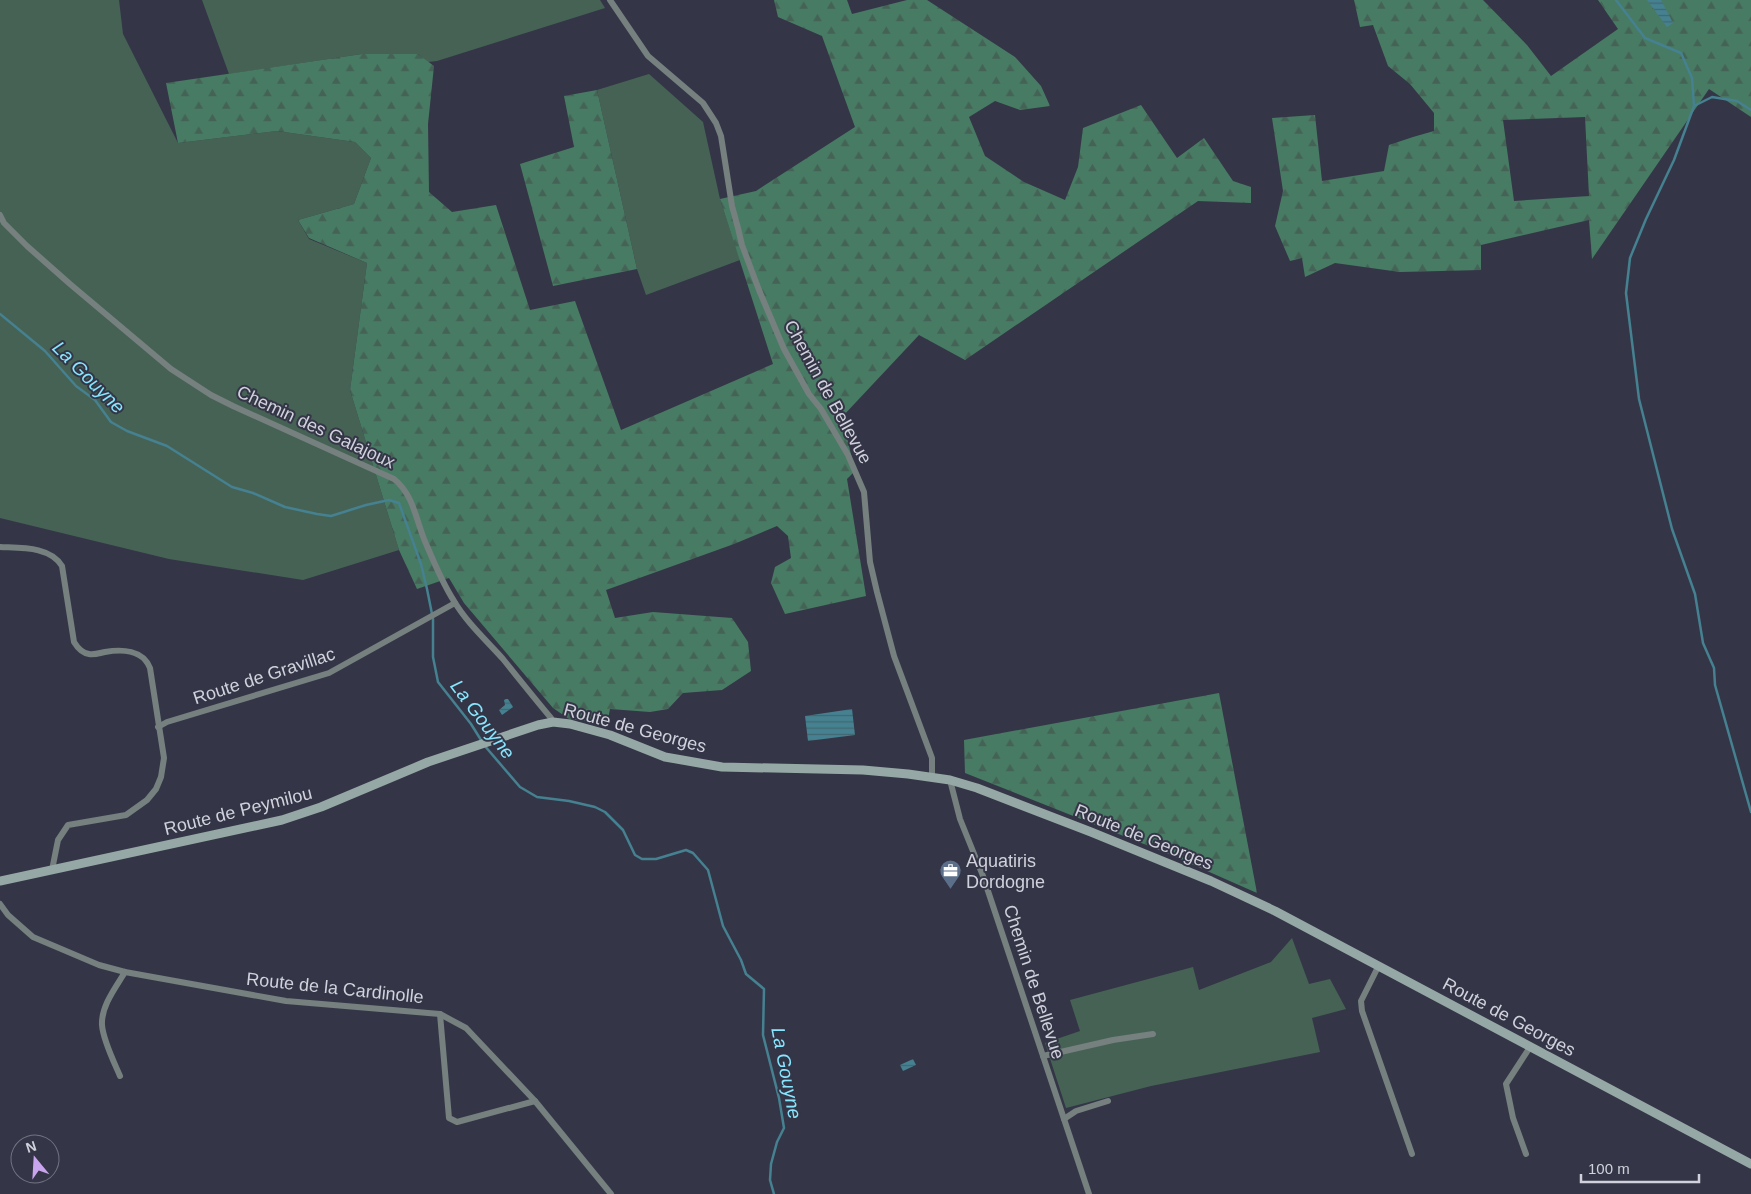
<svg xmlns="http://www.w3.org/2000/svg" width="1751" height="1194" font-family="Arial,sans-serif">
	<defs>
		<pattern id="forest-firs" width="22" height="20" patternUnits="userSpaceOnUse" patternTransform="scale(1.25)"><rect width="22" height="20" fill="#487b63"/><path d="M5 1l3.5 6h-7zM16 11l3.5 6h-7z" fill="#446356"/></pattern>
		<pattern id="water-rules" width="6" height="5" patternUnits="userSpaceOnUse" patternTransform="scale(1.25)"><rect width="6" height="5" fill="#458190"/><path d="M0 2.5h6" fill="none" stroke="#426771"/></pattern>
	</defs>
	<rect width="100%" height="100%" fill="#343647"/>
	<g fill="#466255">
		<path d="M0,0h119l4,34 55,109 99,-12 78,11 16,16 -17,46 -56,16 11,19 58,24 -17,127 49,160 -96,30 -134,-21 -169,-41z"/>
		<path d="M202,0h398l5,8 -168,53 -9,1 -10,-8h-56l-133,20z"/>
		<path d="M649,74l54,48 17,77 20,61 -94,35 -9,-26 -40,-179z"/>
		<path d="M1292,938l17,46 21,-5 16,30 -34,9 8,34 -169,34 -85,22 -21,-65 35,-12 -10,-31 123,-33 6,23 72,-28z"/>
	</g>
	<g fill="url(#forest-firs)" fill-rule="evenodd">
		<path d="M774,0h73l5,14 55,-14h20l88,57 26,29 9,20 -30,4 -25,-9 -26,16 16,39 39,26 41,18 13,-33 5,-39 58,-23 36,53 27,-20 29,43 18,6v16l-53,-2 -233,159 -46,-25 -77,82 13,54 -8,8 19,117 -81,18 -14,-31 4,-16 16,-9 -3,-22 -11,-10 -43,18 -128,46 9,28 38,-6 79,6 16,24 3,29 -29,19 -39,3 -15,16 -18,3 -40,-3 -3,15 -38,-5 -16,-11 -89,-105 -15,-25 -32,11 -18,-39 -49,-160 17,-127 -58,-25 -11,-18 56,-16 17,-46 -16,-16 -78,-11 -99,12 -12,-60 196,-29h56l16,12 -6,58 1,68 23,20 44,-7 34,105 45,-9 46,129 152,-66 -53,-165 36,-8 99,-64 -33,-91 -44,-19z"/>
		<path d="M1354,0h129l44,45 24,31 67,-47 -20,-29h153v117l-42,-28 -117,170 -3,-39 -108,25v25l-81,2 -65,-9 -30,14 -3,-19 -12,3 -15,-35 8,-35 -11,-73 43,-3 7,66 62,-10 5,-26 24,-8 21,-6v-18l-24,-29 -22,-18 -15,-41 -13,2zM1585,117l4,79 -75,5 -11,-81z"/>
		<path d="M597,90l40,179 -84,17 -33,-122 54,-17 -10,-51z"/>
		<path d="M1219,693l38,200 -93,-41 -199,-79 -1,-33z"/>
	</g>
	<g fill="url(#water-rules)">
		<path d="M1647,0h14l12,23 -6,4z"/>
		<path d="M506,699h2l5,8 -11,8 -3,-5 6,-5 -1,-5z"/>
		<path d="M852,709l3,26 -47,6 -3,-25z"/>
		<path d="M913,1059l3,6 -13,6 -3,-6z"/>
	</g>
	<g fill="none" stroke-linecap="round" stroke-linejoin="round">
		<g stroke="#458190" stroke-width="2.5">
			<path d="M1616,0l29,38 36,15 11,25 2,28 -20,54 -28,59 -16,39 -4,35 13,106 33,130 23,65 8,49 11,25 1,17 36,127"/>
			<path d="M1694,106l18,-9 25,4 14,9"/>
			<path d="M0,314l45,37 31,35 19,14 16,22 16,9 40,15 65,41 21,6 32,14 32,7 14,2 35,-11 23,-5 10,3 22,61 6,25 6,30v38l5,25 33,42 10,16"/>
			<path d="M484,745l36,42 17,10 32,4 26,6 10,5 18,18 12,25 7,4h14l30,-9 7,3 15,17 15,56 18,34 5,14 18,15 -1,46 16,63 5,30 -7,14 -6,22 -1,16 4,14"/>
		</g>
		<g stroke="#75807f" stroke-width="6">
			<path d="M610,0l38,56 55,47 13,20 5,13 11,70 6,22 4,17 17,45 25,59 25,45 12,15 27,46 16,37 6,70 7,30 17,64 38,102v19"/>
			<path d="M0,215l4,8 23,23 43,38 101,85 40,26 22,11 161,73c21,17 22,44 33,67 8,19 16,38 27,55 13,22 32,39 49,58 16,20 32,40 48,59l2,4"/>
			<path d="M0,547c20,1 50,-1 62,19l12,76c3,5 8,11 15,12 5,1 11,-1 16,-2 17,-3 38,-2 45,16l14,90 -3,19 -5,12 -9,11 -21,15 -58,10 -10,15 -6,30"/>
			<path d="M158,727l9,-5 162,-49 126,-70"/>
			<path d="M950,780l10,39 23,57 106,318"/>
			<path d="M0,904l8,11 25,22 66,28 26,7 161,29 154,13 26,14 69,73 76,93"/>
			<path d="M1378,967l-17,34 1,10 50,143"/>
			<path d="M440,1014l9,104 8,4 78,-21"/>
			<path d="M1043,1056l70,-16 40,-6"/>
			<path d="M120,1076c-6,-14 -17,-36 -18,-51 -1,-19 14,-38 23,-53"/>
			<path d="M1064,1119l12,-8 32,-10"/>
			<path d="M1526,1154l-13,-36 -7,-34 24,-37"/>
		</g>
		<path stroke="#96a8a6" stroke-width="9" d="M0,881l282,-61 39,-13 107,-45 110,-37 15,-3 17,2 40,11 55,22 57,10 141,3 45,4 42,6 27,8 114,44 120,49 64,30 476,253"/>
	</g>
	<defs>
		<symbol id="office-pin" viewBox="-11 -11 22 30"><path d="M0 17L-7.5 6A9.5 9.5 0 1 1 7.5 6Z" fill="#5c6f8a" stroke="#343647"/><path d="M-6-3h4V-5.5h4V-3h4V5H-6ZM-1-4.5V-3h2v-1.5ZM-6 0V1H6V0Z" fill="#fff"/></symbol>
	</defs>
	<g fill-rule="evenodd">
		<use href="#office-pin" x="938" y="858" width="25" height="34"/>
	</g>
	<g text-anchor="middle" stroke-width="4" stroke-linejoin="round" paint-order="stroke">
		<g font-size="18" fill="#d0d1dc" stroke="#343647">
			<text transform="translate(828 392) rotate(61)" y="6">Chemin de Bellevue</text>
			<text transform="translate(316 427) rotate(25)" y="6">Chemin des Galajoux</text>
			<text transform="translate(264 676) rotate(-18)" y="6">Route de Gravillac</text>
			<text transform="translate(635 728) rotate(15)" y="6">Route de Georges</text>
			<text transform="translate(238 811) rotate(-14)" y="6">Route de Peymilou</text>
			<text transform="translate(1144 837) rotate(22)" y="6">Route de Georges</text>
			<text transform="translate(1034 982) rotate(72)" y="6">Chemin de Bellevue</text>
			<text transform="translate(335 988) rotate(6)" y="6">Route de la Cardinolle</text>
			<text transform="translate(1509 1017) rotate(28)" y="6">Route de Georges</text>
		</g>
		<g font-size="18" fill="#d0d1dc" stroke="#343647" text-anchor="start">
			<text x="966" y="867">Aquatiris<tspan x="966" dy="21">Dordogne</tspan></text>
		</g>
		<g font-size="19" font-style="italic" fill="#87e6fe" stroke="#343647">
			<text transform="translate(89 377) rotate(45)" y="7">La Gouyne</text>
			<text transform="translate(483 719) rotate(53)" y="7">La Gouyne</text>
			<text transform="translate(787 1073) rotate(79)" y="7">La Gouyne</text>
		</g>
	</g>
	<g transform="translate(35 1159) rotate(342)"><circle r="24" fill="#343647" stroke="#727483"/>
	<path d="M0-4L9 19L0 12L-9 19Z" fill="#c9a5ee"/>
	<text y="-8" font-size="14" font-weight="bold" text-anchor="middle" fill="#d0d1dc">N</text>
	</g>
	<path d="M1581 1174v8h118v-8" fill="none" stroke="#d0d1dc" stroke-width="2.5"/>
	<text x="1588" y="1174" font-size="15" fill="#d0d1dc" stroke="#343647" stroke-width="4" paint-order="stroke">100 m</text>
</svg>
